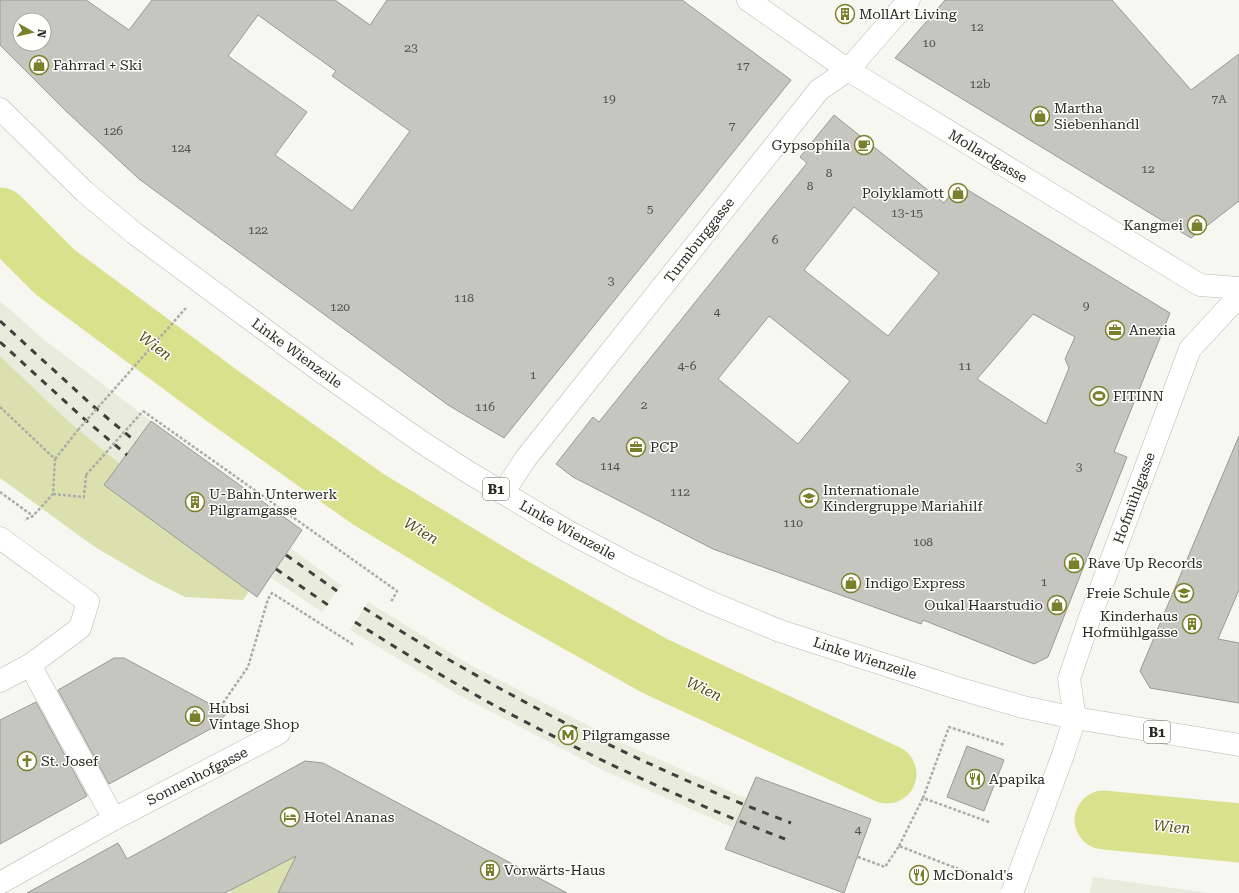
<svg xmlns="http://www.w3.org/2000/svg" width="1239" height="893" font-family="'Roboto Serif',serif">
	<rect width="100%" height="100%" fill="#f6f7f0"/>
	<g fill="#e9ebdd">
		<path d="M0,301l42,37 109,83 -31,43 -52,-43 -68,-65z"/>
		<path d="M290,548l51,37 -19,27 -52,-35z"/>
		<path d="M368,602l104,64 146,75 127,57 48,17 -59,13 -129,-57 -146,-76 -109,-65z"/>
		<path d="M1093,877l116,16h-119z"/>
	</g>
	<g fill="#dae0ae">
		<path d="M0,356l68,65 52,43 -16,21 145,106 -6,9 -58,-3 -34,-17 -56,-33 -95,-69z"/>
		<path d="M298,853l-20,40h-47l-1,-3z"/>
	</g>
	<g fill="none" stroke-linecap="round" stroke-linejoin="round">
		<g stroke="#d8e28c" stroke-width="59">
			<path d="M0,217l55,55 169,125 144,102 142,86 145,81 232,108"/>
			<path d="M1104,820l135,13"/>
		</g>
	</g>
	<g fill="#c5c6bf" stroke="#989a93" fill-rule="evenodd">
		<path d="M0,0h86l43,30 23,-30h183l35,25 17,-25h295l109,80 -287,358 -56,-33 -309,-226 -72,-67 -67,-67zM258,15l78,56 -4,5 78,55 -58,80 -77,-56 32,-43 -79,-56zM20,20h24v24h-24z"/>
		<path d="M945,0h167l79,90 48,-36v147l-48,37 -296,-180z"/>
		<path d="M834,115l110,88 14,-19 212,129 -56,139 13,5 -79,200 -14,7 -111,-44 -2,4 -208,-75 -140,-72 -17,-13 37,-47 6,5 208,-259 -7,-6zM854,207l85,66 -51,63 -84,-66zM1033,314l42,23 -10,22 4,9 -23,56 -69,-45zM769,316l81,65 -52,63 -80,-65z"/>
		<path d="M151,421l151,109 -45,67 -153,-112z"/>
		<path d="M1239,436v154l-21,49 21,4v60l-89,-15 -10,-17z"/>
		<path d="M114,658h10l103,55 -13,14 -105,57 -51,-94z"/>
		<path d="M36,702l51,94 -87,48v-124z"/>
		<path d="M967,746l37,14 -20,51 -37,-14z"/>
		<path d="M305,761l18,2 244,130h-289l18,-37 -71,37h-198l91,-50 9,16z"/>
		<path d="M756,777l115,42 -27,74 -119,-44z"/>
	</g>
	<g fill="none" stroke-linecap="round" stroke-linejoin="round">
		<defs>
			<g id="minor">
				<path d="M748,0l100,70 352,215 39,3"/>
				<path d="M503,493l23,-35 293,-368 29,-20 61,-70"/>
				<path d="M0,538l88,64 -8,26 -50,37 -30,16"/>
				<path d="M30,665l84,154"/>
				<path d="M1063,755l12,-37 -6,-39 21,-62 100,-268 49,-53"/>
				<path d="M0,883l114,-64 165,-86"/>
			</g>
			<path id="major" d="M0,109l85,83 49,41 185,137 101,71 48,31 99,59 64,34 74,35 75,31 177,57 66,19 52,11 164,27"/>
		</defs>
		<use href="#minor" stroke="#b8b9b2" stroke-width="23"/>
		<use href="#major" stroke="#b8b9b2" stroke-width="23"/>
		<g stroke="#abaca7" stroke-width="2.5" stroke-dasharray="3 2" stroke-linecap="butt">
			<path d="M0,407l55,52 -2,35 -20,22 -9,4"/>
			<path d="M143,411l254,180 -6,11"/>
			<path d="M55,459l23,-29"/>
			<path d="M0,492l33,24"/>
			<path d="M53,494l31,3 2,-22"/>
			<path d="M223,703l25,-36 20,-68 4,-6 82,52"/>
			<path d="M989,822l-66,-24 26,-71 56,18"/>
			<path d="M899,846l24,-48"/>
			<path d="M858,857l27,10 14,-21 70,27"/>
		</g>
		<use href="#minor" stroke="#fff" stroke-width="22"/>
		<use href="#major" stroke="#fff" stroke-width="22"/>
		<g stroke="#40403c" stroke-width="3" stroke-dasharray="7 7" stroke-linecap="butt">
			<path d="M0,321l93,85 43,36"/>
			<path d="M0,342l82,75 45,38"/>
			<path d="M286,555l51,36"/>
			<path d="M276,569l52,36"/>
			<path d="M364,608c135,86 277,158 427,215"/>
			<path d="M355,622c48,30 96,60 146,87 92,49 187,93 284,130"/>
		</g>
		<defs>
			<path id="minor-bridge" d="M1012,893l51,-138"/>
		</defs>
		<use href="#minor-bridge" stroke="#b8b9b2" stroke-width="23" stroke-linecap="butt"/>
		<g stroke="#abaca7" stroke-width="2.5" stroke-dasharray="3 2" stroke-linecap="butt">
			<path d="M78,430l108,-122"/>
			<path d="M86,475l57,-64"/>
		</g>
		<use href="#minor-bridge" stroke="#fff" stroke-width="22"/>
	</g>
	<defs>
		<symbol id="building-ring" viewBox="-11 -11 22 22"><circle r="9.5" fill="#fffffe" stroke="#79802b" stroke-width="1.5"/><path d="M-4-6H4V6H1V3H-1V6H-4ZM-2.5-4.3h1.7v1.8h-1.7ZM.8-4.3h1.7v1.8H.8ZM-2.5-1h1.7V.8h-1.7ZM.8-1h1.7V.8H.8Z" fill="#79802b"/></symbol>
		<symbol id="shop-ring" viewBox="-11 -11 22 22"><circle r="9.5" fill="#fffffe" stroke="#79802b" stroke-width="1.5"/><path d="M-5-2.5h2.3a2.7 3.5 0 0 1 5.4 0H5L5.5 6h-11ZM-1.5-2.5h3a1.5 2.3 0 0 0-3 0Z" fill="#79802b"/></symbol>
		<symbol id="cafe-ring" viewBox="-11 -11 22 22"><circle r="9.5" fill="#fffffe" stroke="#79802b" stroke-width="1.5"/><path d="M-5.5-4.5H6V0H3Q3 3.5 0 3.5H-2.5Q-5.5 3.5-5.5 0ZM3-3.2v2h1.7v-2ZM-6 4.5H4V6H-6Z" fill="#79802b"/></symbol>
		<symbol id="office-ring" viewBox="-11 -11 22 22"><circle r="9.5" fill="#fffffe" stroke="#79802b" stroke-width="1.5"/><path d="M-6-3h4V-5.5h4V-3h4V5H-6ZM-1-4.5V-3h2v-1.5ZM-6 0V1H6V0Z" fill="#79802b"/></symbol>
		<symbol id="stadium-ring" viewBox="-11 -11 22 22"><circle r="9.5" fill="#fffffe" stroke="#79802b" stroke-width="1.5"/><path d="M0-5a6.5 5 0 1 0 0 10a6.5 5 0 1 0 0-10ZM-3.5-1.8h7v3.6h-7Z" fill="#79802b"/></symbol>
		<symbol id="school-ring" viewBox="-11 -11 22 22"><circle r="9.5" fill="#fffffe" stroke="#79802b" stroke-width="1.5"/><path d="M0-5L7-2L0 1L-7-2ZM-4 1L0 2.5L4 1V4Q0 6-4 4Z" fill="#79802b"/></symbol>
		<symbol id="metro-ring" viewBox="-11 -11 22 22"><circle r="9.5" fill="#fffffe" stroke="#79802b" stroke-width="1.5"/><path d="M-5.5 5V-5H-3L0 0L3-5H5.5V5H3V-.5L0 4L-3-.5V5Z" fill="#79802b"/></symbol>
		<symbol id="church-ring" viewBox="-11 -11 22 22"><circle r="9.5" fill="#fffffe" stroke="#79802b" stroke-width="1.5"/><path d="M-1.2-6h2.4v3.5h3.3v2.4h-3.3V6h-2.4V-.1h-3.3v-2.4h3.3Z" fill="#79802b"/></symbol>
		<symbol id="restaurant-ring" viewBox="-11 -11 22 22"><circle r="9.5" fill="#fffffe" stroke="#79802b" stroke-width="1.5"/><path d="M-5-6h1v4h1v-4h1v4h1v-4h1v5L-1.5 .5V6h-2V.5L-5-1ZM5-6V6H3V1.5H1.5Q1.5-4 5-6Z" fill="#79802b"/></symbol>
		<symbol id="hotel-ring" viewBox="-11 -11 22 22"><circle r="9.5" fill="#fffffe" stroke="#79802b" stroke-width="1.5"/><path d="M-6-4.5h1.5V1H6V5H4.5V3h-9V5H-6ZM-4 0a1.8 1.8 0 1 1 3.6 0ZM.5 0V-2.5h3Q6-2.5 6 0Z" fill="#79802b"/></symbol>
	</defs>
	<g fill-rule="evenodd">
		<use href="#building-ring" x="834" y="3" width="22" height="22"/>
		<use href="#shop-ring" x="28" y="54" width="22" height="22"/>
		<use href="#shop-ring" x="1029" y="105" width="22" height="22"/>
		<use href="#cafe-ring" x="853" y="134" width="22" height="22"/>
		<use href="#shop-ring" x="947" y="182" width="22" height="22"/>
		<use href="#shop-ring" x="1186" y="214" width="22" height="22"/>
		<use href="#office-ring" x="1104" y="319" width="22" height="22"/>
		<use href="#stadium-ring" x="1088" y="385" width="22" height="22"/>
		<use href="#office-ring" x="625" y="436" width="22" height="22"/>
		<use href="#school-ring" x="798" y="487" width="22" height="22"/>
		<use href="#building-ring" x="184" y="491" width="22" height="22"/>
		<use href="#shop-ring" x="1063" y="552" width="22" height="22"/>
		<use href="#shop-ring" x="840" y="572" width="22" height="22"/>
		<use href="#school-ring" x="1173" y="582" width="22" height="22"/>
		<use href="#shop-ring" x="1046" y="594" width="22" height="22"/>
		<use href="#building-ring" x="1181" y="613" width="22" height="22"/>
		<use href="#shop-ring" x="184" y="705" width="22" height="22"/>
		<use href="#metro-ring" x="557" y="724" width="22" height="22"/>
		<use href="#church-ring" x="16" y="750" width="22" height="22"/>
		<use href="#restaurant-ring" x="964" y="768" width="22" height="22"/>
		<use href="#hotel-ring" x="279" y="806" width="22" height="22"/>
		<use href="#building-ring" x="479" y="859" width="22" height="22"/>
		<use href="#restaurant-ring" x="908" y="864" width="22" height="22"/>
	</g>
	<g text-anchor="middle" stroke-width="3" stroke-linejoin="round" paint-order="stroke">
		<g font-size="12" fill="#4f504c">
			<text x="977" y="31">12</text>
			<text x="929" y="47">10</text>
			<text x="411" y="52">23</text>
			<text x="743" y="70">17</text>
			<text x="980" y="88">12b</text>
			<text x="609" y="103">19</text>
			<text x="1219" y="103">7A</text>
			<text x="732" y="130">7</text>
			<text x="113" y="135">126</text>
			<text x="181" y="152">124</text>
			<text x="1148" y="173">12</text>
			<text x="829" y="177">8</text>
			<text x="810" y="190">8</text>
			<text x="650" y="213">5</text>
			<text x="907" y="217">13-15</text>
			<text x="258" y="234">122</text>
			<text x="775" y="244">6</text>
			<text x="611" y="285">3</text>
			<text x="464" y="302">118</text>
			<text x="1086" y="310">9</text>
			<text x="340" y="311">120</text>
			<text x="717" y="316">4</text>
			<text x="687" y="370">4-6</text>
			<text x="965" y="370">11</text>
			<text x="533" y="379">1</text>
			<text x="644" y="409">2</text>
			<text x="485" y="411">116</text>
			<text x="610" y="470">114</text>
			<text x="1079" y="471">3</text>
			<text x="680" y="496">112</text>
			<text x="793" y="527">110</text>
			<text x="923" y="546">108</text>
			<text x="1044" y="586">1</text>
			<text x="858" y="834">4</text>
		</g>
		<g fill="#fffffe" stroke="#686866" stroke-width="1">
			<rect x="483" y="478" width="26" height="22" rx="3"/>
			<rect x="1144" y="721" width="26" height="22" rx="3"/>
		</g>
		<g font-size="13" font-weight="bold" fill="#282825">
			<text x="496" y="494">B1</text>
			<text x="1157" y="737">B1</text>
		</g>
		<g font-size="14" fill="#282825" stroke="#fffffe" text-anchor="start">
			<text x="859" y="19">MollArt Living</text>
			<text x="53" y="70">Fahrrad + Ski</text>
			<text x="1054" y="113">Martha<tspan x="1054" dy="16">Siebenhandl</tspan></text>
			<text x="850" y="150" text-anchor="end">Gypsophila</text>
			<text x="944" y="198" text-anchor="end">Polyklamott</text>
			<text x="1183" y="230" text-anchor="end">Kangmei</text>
			<text x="1129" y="335">Anexia</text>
			<text x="1113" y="401">FITINN</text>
			<text x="650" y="452">PCP</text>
			<text x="823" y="495">Internationale<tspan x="823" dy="16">Kindergruppe Mariahilf</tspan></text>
			<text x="209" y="499">U-Bahn Unterwerk<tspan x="209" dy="16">Pilgramgasse</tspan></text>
			<text x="1088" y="568">Rave Up Records</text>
			<text x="865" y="588">Indigo Express</text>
			<text x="1170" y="598" text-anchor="end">Freie Schule</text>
			<text x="1043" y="610" text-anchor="end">Oukal Haarstudio</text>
			<text x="1178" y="621" text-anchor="end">Kinderhaus<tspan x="1178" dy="16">Hofmühlgasse</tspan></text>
			<text x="209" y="713">Hubsi<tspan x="209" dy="16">Vintage Shop</tspan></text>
			<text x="582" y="740">Pilgramgasse</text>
			<text x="41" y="766">St. Josef</text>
			<text x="989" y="784">Apapika</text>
			<text x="304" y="822">Hotel Ananas</text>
			<text x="504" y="875">Vorwärts-Haus</text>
			<text x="933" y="880">McDonald's</text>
		</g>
		<g font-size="14" fill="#282825" stroke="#fffffe">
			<text transform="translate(988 156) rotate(31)" y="5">Mollardgasse</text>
			<text transform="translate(699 240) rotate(-52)" y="5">Turmburggasse</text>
			<text transform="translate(297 353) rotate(36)" y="5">Linke Wienzeile</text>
			<text transform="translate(1134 498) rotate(-70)" y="5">Hofmühlgasse</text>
			<text transform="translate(568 530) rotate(29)" y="5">Linke Wienzeile</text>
			<text transform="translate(865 658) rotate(18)" y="5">Linke Wienzeile</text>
			<text transform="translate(197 776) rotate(-27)" y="5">Sonnenhofgasse</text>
		</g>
		<g font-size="15" font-style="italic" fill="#4d5214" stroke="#fffffe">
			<text transform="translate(155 346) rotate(37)" y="5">Wien</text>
			<text transform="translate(421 531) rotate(31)" y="5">Wien</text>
			<text transform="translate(704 689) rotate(25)" y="5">Wien</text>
			<text transform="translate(1172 827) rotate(5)" y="5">Wien</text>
		</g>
	</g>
	<g transform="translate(32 32) rotate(98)"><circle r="19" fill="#fffffe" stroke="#a9a9a7"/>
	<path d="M0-3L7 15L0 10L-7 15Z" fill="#79802b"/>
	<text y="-6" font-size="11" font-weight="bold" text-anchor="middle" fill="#282825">N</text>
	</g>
</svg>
